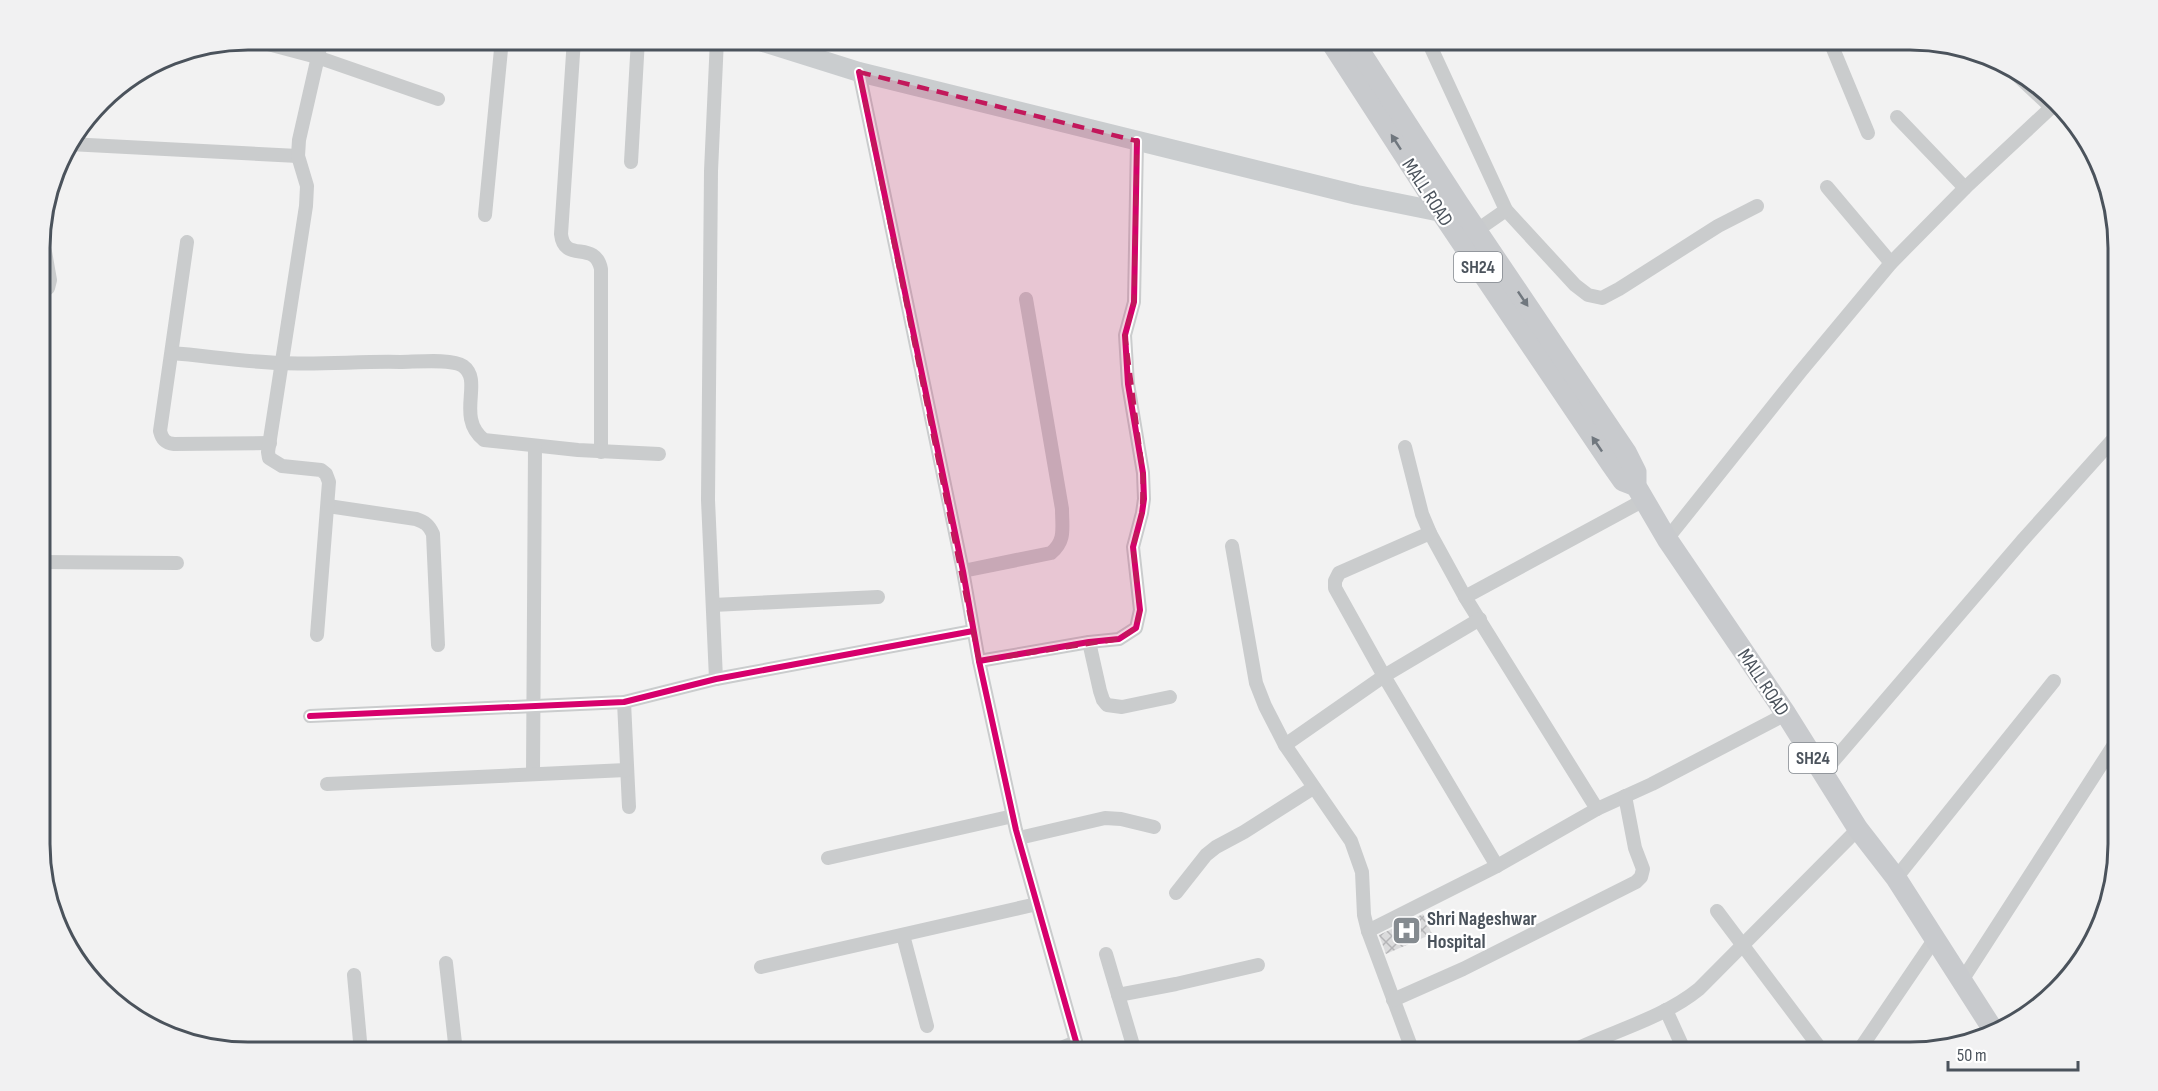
<svg xmlns="http://www.w3.org/2000/svg" width="2158" height="1091" font-family="'Sofia Sans Condensed',sans-serif">
	<defs>
		<pattern id="building-cross-hatch" width="8" height="8" patternUnits="userSpaceOnUse" patternTransform="scale(1.5)"><rect width="8" height="8" fill="#dbdbdc"/><path d="M0 0l8 8M0 8l8-8" fill="none" stroke="#b4b4b6"/></pattern>
	</defs>
	<rect width="100%" height="100%" fill="#f2f2f2"/>
	<path fill="url(#building-cross-hatch)" d="M1423,914l9,20 -46,20 -7,-19z"/>
	<g fill="none" stroke-linecap="round" stroke-linejoin="round">
		<g stroke="#cacccd" stroke-width="14">
			<path d="M249,39l68,18 121,42"/>
			<path d="M574,39l-13,195c3,30 34,5 40,35v183"/>
			<path d="M1427,39l79,171 69,75 13,10 14,3 17,-9 99,-63 39,-20"/>
			<path d="M1829,39l39,94"/>
			<path d="M2001,60l51,48"/>
			<path d="M859,72l104,499 16,90 37,169 63,222"/>
			<path d="M1897,117l68,71"/>
			<path d="M69,144l229,12"/>
			<path d="M631,162l7,-123"/>
			<path d="M1827,187l64,76"/>
			<path d="M485,215l17,-176"/>
			<path d="M1470,235l36,-25"/>
			<path d="M187,242l-27,189c2,8 5,12 14,13l96,-1"/>
			<path d="M40,293l8,-5 2,-8 -9,-51"/>
			<path d="M172,353c36,3 73,9 109,10 40,2 80,-2 119,-1 15,0 52,-4 63,4 21,15 -8,51 21,74l94,10 81,4"/>
			<path d="M1405,447l17,67 8,19 35,64 132,212"/>
			<path d="M328,506l88,13c9,3 13,6 17,15l5,111"/>
			<path d="M1430,533l-91,40 -4,8v7l49,88 113,190"/>
			<path d="M1667,539l134,-168 90,-108 74,-75 90,-84"/>
			<path d="M1232,546l24,137 9,23 20,39 66,96 11,31 2,43 4,16 45,121"/>
			<path d="M40,562l137,1"/>
			<path d="M963,571l88,-18c15,-12 11,-25 11,-44l-36,-210"/>
			<path d="M1465,597l179,-97"/>
			<path d="M713,605l165,-8"/>
			<path d="M317,635l12,-153 -3,-8 -5,-4 -39,-4 -13,-8 -1,-6 38,-246 1,-20 -9,-30 1,-16 23,-101"/>
			<path d="M1089,642l11,49 3,9 4,5 15,2 48,-10"/>
			<path d="M979,661l110,-19 30,-3 17,-11 4,-18 -7,-63 9,-34 2,-14 -1,-26 -15,-89 -3,-49 9,-33 3,-161"/>
			<path d="M716,679l-8,-179 3,-329 6,-132"/>
			<path d="M624,702l5,105"/>
			<path d="M310,716l314,-14 92,-23 257,-48"/>
			<path d="M1285,745l99,-69 96,-57"/>
			<path d="M1823,773l199,-232 96,-107"/>
			<path d="M533,774l2,-328"/>
			<path d="M327,784l299,-14"/>
			<path d="M1019,838l86,-20 16,1 33,8"/>
			<path d="M828,858l185,-42"/>
			<path d="M1896,878l158,-197"/>
			<path d="M1176,893l30,-38 10,-8 28,-15 69,-44"/>
			<path d="M1717,911l106,141"/>
			<path d="M1368,931l129,-65 100,-57 55,-25 134,-70"/>
			<path d="M903,935l24,91"/>
			<path d="M1106,954l29,98"/>
			<path d="M446,963l10,89"/>
			<path d="M761,967l276,-63"/>
			<path d="M354,975l7,77"/>
			<path d="M1961,982l158,-245"/>
			<path d="M1118,995l58,-11 82,-19"/>
			<path d="M1393,1000l70,-31 173,-87 5,-5 2,-8 -8,-21 -10,-52"/>
			<path d="M1666,1010l19,42"/>
			<path d="M1051,1052l25,-10"/>
			<path d="M1570,1052c42,-21 92,-33 129,-63l159,-160"/>
			<path d="M1858,1052l76,-112"/>
		</g>
		<path stroke="#cacdcf" stroke-width="20" d="M754,39l105,33 498,123 94,19"/>
		<g stroke="#c8cacd" stroke-width="21">
			<path d="M1329,39l112,173 170,252 12,17 13,5"/>
			<path d="M1352,39l106,164 168,249 10,20v14l31,53 119,175 72,115 38,49 96,150"/>
		</g>
		<defs>
			<g id="cycleway">
				<path d="M859,72l104,499 16,90 37,169 63,222"/>
				<path d="M979,661l110,-19 30,-3 17,-11 4,-18 -7,-63 9,-34 2,-14 -1,-26 -15,-89 -3,-49 9,-33 3,-161"/>
				<path d="M310,716l314,-14 92,-23 257,-48"/>
			</g>
		</defs>
		<use href="#cycleway" stroke="#fff" stroke-width="10"/>
		<use href="#cycleway" stroke="#d6006c" stroke-width="6"/>
	</g>
	<defs><path id="oneway-solid" d="M-6-.8H1V-3.2L6.5 0L1 3.2V.8H-6Z" transform="scale(1.5)"/></defs>
	<g fill="#70777e">
		<use href="#oneway-solid" transform="translate(1396 142) rotate(-123)"/>
		<use href="#oneway-solid" transform="translate(1523 299) rotate(56)"/>
		<use href="#oneway-solid" transform="translate(1597 444) rotate(-124)"/>
	</g>
	<path fill="#c2185b" fill-opacity="0.2" stroke="#c2185b" stroke-width="4.5" stroke-dasharray="12 8" stroke-linejoin="round" d="M859,72l278,69 -3,161 -9,33 18,138 -1,40 -9,34 7,63 -4,18 -17,11 -140,22z"/>
	<defs>
		<symbol id="hospital-square" viewBox="-11 -11 22 22"><rect x="-9" y="-9" width="18" height="18" rx="4" fill="#858b90" stroke="#fff"/><path d="M-5-5h3v3.5h4V-5h3V5h-3V1.5h-4V5h-3Z" fill="#fff"/></symbol>
	</defs>
	<g fill-rule="evenodd">
		<use href="#hospital-square" x="1390" y="914" width="33" height="33"/>
	</g>
	<g text-anchor="middle" stroke-width="4.5" stroke-linejoin="round" paint-order="stroke">
		<g fill="#fff" stroke="#81878d" stroke-width="1.5">
			<rect x="1454" y="252" width="48" height="30" rx="4.5"/>
			<rect x="1789" y="743" width="48" height="30" rx="4.5"/>
		</g>
		<g font-size="18" font-weight="bold" fill="#4b535c">
			<text x="1478" y="273">SH24</text>
			<text x="1813" y="764">SH24</text>
		</g>
		<g font-size="20" fill="#4b535c" stroke="#fff">
			<text transform="translate(1428 192) rotate(57)" y="7">MALL ROAD</text>
			<text transform="translate(1764 682) rotate(56)" y="7">MALL ROAD</text>
		</g>
		<g font-size="20" font-weight="bold" fill="#4b535c" stroke="#fff" text-anchor="start">
			<text x="1427" y="925">Shri Nageshwar<tspan x="1427" dy="23">Hospital</tspan></text>
		</g>
	</g>
	<path d="M0 0H2158V1091H0ZM248 50H1910A198 198 0 0 1 2108 248V844A198 198 0 0 1 1910 1042H248A198 198 0 0 1 50 844V248A198 198 0 0 1 248 50Z" fill="#f1f1f2" fill-rule="evenodd"/>
	<path fill="none" stroke="#4b535c" stroke-width="3" d="M248 50H1910A198 198 0 0 1 2108 248V844A198 198 0 0 1 1910 1042H248A198 198 0 0 1 50 844V248A198 198 0 0 1 248 50Z"/>
	<path d="M1948 1061v9h130v-9" fill="none" stroke="#4b535c" stroke-width="3"/>
	<text x="1957" y="1061" font-size="18" fill="#4b535c" stroke="#ffffff" stroke-width="4.5" paint-order="stroke">50 m</text>
</svg>
